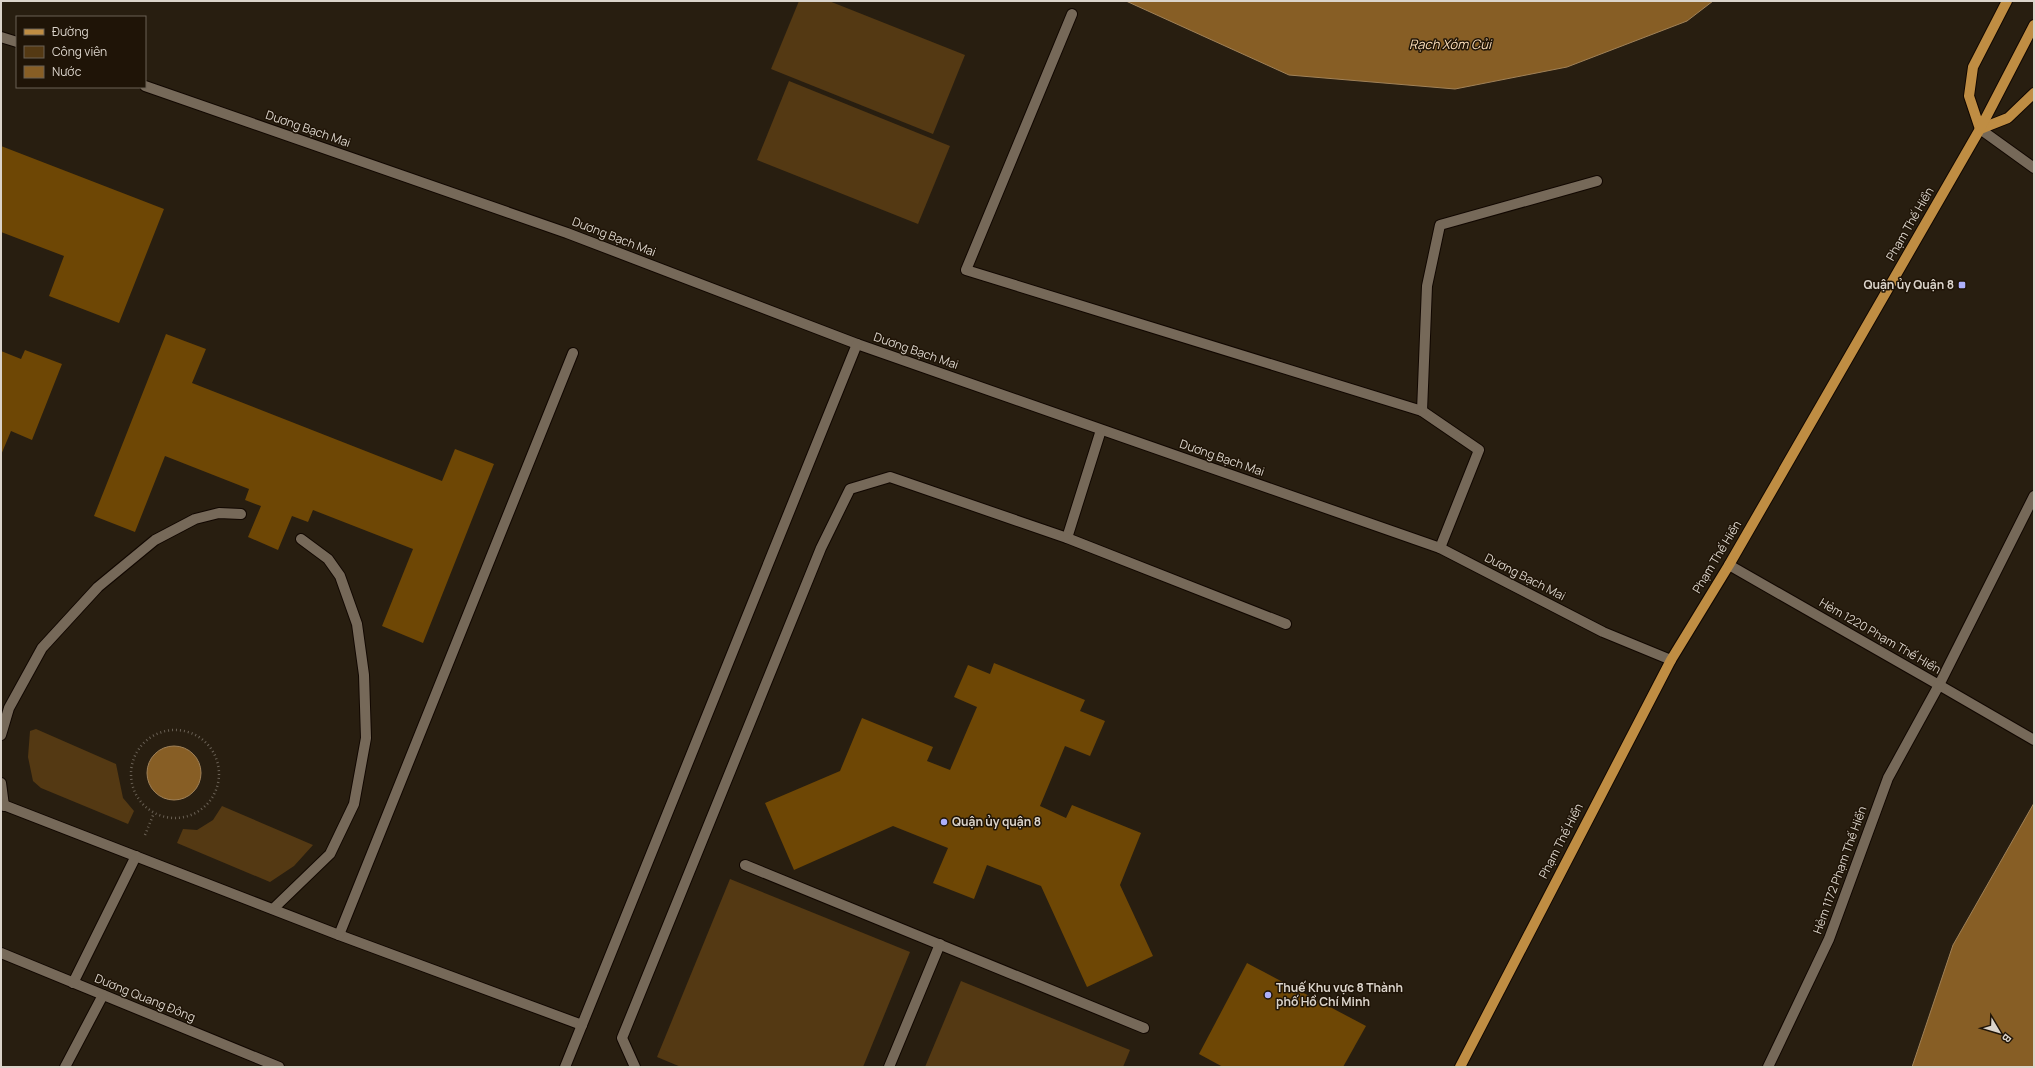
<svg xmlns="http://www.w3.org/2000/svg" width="2035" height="1068" font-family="Manrope,sans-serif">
	<rect width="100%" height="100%" fill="#281e10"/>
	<g fill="#543913">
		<path d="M799,1h30l136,54 -32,79 -162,-65z"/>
		<path d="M789,81l161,65 -32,78 -161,-64z"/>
		<path d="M36,729l80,35 7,34 11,13 -6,13 -87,-36 -8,-7 -5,-24 2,-26z"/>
		<path d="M222,806l91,39 -19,21 -24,16 -93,-39 6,-14 14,1 16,-10z"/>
		<path d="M730,879l180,73 -47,115h-182l-24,-10z"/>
		<path d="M961,981l169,69 -7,17h-198z"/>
	</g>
	<g fill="#875e25" stroke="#a08157">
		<path d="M1126,1h587l-26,20 -120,46 -112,22 -166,-14z"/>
		<circle cx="174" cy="773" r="27"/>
		<path d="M2034,803v264h-122l41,-122z"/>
	</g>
	<g fill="#6e4705">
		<path d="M1,146l163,63 -45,114 -70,-27 15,-40 -63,-24z"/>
		<path d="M166,334l40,15 -14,34 250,98 13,-32 39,15 -71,179 -41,-17 31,-77 -100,-39 -5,12 -16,-6 -14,34 -30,-13 13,-31 -16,-6 4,-11 -84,-33 -30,76 -41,-16z"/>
		<path d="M25,350l37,14 -30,76 -21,-9 -10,24v-104l20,8z"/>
		<path d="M994,663l91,37 -5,11 25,10 -15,35 -25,-10 -25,60 26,12 6,-13 69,28 -21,52 33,71 -66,31 -46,-101 -54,-21 -13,34 -41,-16 15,-35 -55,-22 -99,44 -29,-67 75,-32 22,-53 71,29 -6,14 23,9 27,-63 -23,-10 14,-32 22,9z"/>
		<path d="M1247,963l119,63 -23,41h-120l-24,-13z"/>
	</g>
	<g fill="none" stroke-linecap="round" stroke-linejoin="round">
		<defs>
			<g id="minor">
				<path d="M1072,14l-106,256 456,141 57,39 -39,98"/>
				<path d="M1,37l16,5"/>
				<path d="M145,86l422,147 290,111 583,204 163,84 68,28"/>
				<path d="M1980,129l54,39"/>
				<path d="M1422,411l5,-125 13,-61 157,-44"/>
				<path d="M1067,538l34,-108"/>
				<path d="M1729,565l210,120 95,-189"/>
				<path d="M1,735l8,-27 33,-60 56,-61 57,-47 40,-21 24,-6 22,1"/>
				<path d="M1,783l3,23"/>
				<path d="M1,804l338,131 243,90"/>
				<path d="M745,865l399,163"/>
				<path d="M273,909l57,-55 24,-50 12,-66 -2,-63 -7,-51 -17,-48 -12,-17 -27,-20"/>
				<path d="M339,935l234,-582"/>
				<path d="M1,953l278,114"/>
				<path d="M73,983l63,-127"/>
				<path d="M65,1067l38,-72"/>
				<path d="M565,1067l292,-723"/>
				<path d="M635,1067l-13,-29 199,-490 29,-59 40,-12 177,61 219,86"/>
				<path d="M889,1067l51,-123"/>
				<path d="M1768,1067l61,-128 59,-161 51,-93 95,55"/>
			</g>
			<g id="major">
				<path d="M1980,129l-11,-33 4,-29 34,-66"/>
				<path d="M1980,129l28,-11 26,-25"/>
				<path d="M1460,1067l211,-407 58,-95 251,-436 54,-104"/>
			</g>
		</defs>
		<use href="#minor" stroke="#110700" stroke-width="12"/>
		<use href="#major" stroke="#110700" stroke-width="12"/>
		<g stroke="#6a6155" stroke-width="2.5" stroke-dasharray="1 3" stroke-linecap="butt">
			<circle cx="175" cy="774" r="44"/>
			<path d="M145,835l9,-22"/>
		</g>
		<use href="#minor" stroke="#766959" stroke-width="10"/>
		<use href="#major" stroke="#bf8d43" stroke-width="10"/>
	</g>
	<g fill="#adaffb" stroke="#1f1407" stroke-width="1.5">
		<rect x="1958" y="281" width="8" height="8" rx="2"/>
		<circle cx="944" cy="822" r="4"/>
		<circle cx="1268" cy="995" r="4"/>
	</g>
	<g text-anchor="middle" stroke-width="3" stroke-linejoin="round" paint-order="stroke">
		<g font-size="12" fill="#dbd4cb" stroke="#1f1407">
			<text transform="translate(308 129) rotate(19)" y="4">Dương Bạch Mai</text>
			<text transform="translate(1910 224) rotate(-60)" y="4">Phạm Thế Hiển</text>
			<text transform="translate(614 237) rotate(21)" y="4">Dương Bạch Mai</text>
			<text transform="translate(916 351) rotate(19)" y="4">Dương Bạch Mai</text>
			<text transform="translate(1222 458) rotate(19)" y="4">Dương Bạch Mai</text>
			<text transform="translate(1717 557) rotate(-59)" y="4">Phạm Thế Hiển</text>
			<text transform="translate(1525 577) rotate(27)" y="4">Dương Bạch Mai</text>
			<text transform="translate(1880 636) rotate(30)" y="4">Hẻm 1220 Phạm Thế Hiển</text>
			<text transform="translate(1561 841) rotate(-63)" y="4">Phạm Thế Hiển</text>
			<text transform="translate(1840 870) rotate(-70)" y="4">Hẻm 1172 Phạm Thế Hiển</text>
			<text transform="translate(145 998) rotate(22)" y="4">Dương Quang Đông</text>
		</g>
		<g font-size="12" font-weight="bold" fill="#dbd4cb" stroke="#1f1407" text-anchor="start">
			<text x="1954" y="289" text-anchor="end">Quận ủy Quận 8</text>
			<text x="952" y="826">Quận ủy quận 8</text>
			<text x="1276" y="992">Thuế Khu vực 8 Thành<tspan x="1276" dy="14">phố Hồ Chí Minh</tspan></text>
		</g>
		<g font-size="13" font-style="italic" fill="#faddba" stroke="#1f1407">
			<text x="1450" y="49">Rạch Xóm Củi</text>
		</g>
	</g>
	<rect width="2035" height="1068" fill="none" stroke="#dbd4cb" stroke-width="4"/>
	<rect x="16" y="16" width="130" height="72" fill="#1f1407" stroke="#6a6155"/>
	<rect x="24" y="29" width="20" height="6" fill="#bf8d43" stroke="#6a6155"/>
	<text x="52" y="36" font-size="12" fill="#dbd4cb">Đường</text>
	<rect x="24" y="46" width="20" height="12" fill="#543913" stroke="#6a6155"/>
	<text x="52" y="56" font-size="12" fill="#dbd4cb">Công viên</text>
	<rect x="24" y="66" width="20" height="12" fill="#875e25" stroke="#6a6155"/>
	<text x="52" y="76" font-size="12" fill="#dbd4cb">Nước</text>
	<g transform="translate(1999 1032) rotate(128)" stroke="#1f1407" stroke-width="3" paint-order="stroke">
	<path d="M0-3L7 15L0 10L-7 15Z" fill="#dbd4cb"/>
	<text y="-6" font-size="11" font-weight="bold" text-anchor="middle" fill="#dbd4cb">B</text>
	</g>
</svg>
